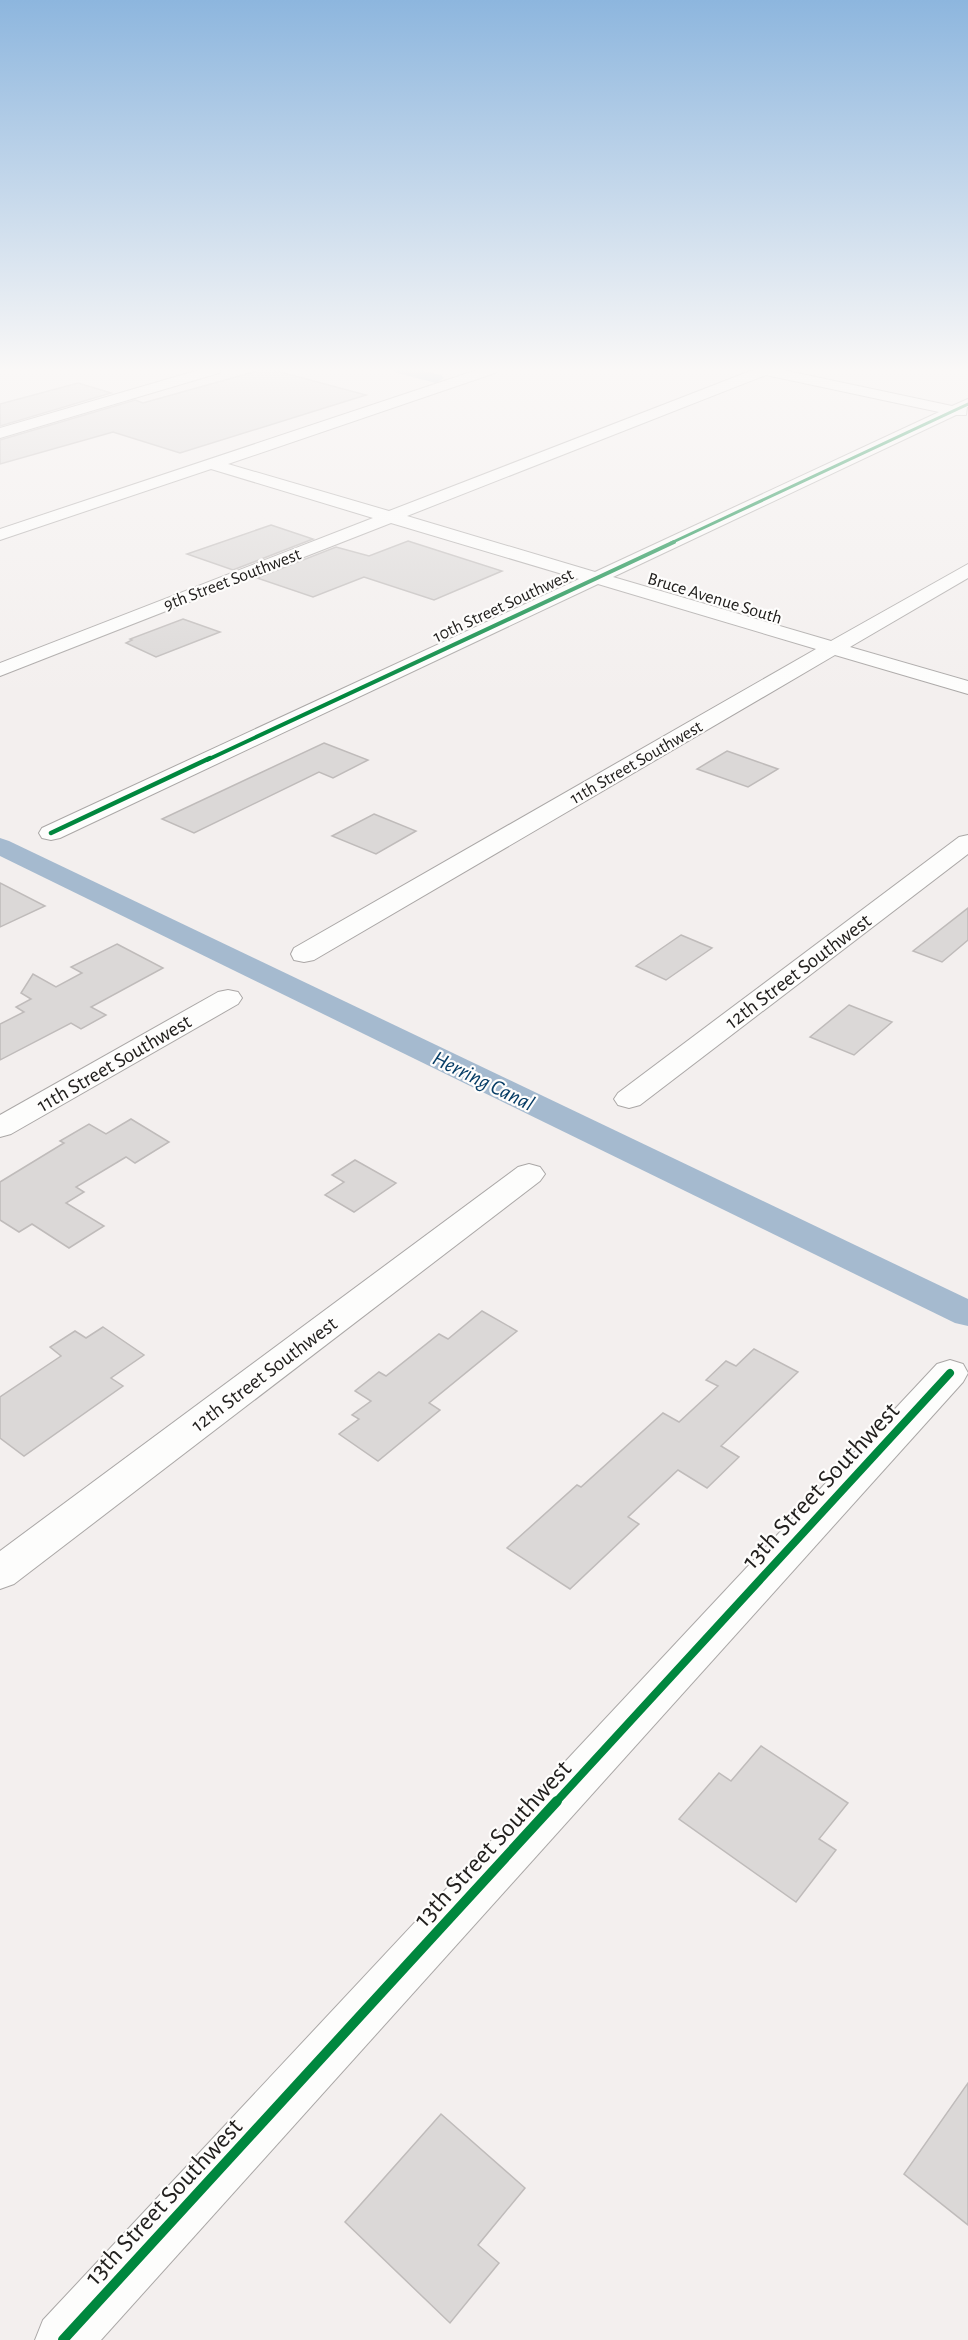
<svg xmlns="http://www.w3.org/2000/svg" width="968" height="2340" font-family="'Alegreya Sans',sans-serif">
	<rect width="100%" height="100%" fill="#f3efee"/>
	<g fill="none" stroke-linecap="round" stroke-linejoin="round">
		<g fill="#a5bacf" fill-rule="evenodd">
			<path d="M394,370h26l21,5 3,3 -8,5 -39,-10z"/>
			<path d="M0,838l9,3 959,458v27l-13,-3 -955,-467z"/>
		</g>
	</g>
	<g fill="#dbd8d7" stroke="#bfbbba" stroke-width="1.5">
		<path d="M261,370h12l93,25 -186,58 -67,-21 -113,32v-24l135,-40 8,3z"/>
		<path d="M78,383l33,10 -111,33v-22z"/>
		<path d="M271,525l42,14 -80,31 -46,-16z"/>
		<path d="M408,541l94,30 -68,29 -70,-23 -51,20 -56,-19 79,-31 33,9z"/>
		<path d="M183,619l37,13 -64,25 -30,-14 6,-3 -2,-1z"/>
		<path d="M324,743l44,17 -35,18 -14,-6 -125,61 -32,-14z"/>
		<path d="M727,751l51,18 -30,18 -51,-18z"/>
		<path d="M374,814l42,17 -40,23 -44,-18z"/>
		<path d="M0,883l45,23 -45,21z"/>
		<path d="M968,908v32l-26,22 -29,-11z"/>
		<path d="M681,935l31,13 -46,32 -30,-14z"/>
		<path d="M117,944l46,24 -72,39 15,8 -25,14 -10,-6 -71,37v-36l24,-12 -8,-5 15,-8 -10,-6 12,-19 23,13 26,-14 -11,-6z"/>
		<path d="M849,1005l43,17 -38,33 -44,-18z"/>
		<path d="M131,1119l38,23 -34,21 -9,-6 -50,30 8,5 -18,11 38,23 -35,22 -37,-24 -13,8 -19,-12v-38l64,-39 -4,-2 29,-17 17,10z"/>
		<path d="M355,1160l41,23 -42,29 -29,-17 19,-13 -12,-7z"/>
		<path d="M482,1311l35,20 -88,72 11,7 -62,51 -39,-27 20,-15 -7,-4 19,-14 -16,-10 24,-19 7,4 53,-42 9,5z"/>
		<path d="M103,1327l41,28 -33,23 12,8 -99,70 -24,-18v-41l61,-41 -11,-9 25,-16 11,7z"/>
		<path d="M754,1349l44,23 -77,74 18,11 -32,31 -29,-18 -50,47 11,7 -69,65 -63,-41 70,-63 4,2 82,-74 16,9 39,-36 -12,-6 20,-19 10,5z"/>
		<path d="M761,1746l87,57 -29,36 17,11 -40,52 -117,-83 40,-46 12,8z"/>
		<path d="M968,2083v142l-64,-51z"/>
		<path d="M441,2114l84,74 -47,57 21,18 -49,60 -105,-101z"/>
	</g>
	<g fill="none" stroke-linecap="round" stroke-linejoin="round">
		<defs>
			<g id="minor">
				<path d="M199,370h22l-2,3 -219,65v-10z"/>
				<path d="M477,370h20l-2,3 -267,91 161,47 364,-141h30l169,36 16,-7 -2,16h-10l-343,162 218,64 137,-77v14l-118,69 118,34v13l-133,-39 -521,305 -10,2 -10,-2 -3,-6 3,-6 522,-299 -218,-65 -538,254 -9,2 -9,-2 -3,-5 3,-5 537,-249 -188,-56 -391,153v-13l373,-145 -162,-49 -211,71v-11zM766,375l173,37 -344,160 -188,-56z"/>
				<path d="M968,835v19l-328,251 -11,3 -11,-3 -4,-6 4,-6 341,-256z"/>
				<path d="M228,990l10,2 4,6 -4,6 -227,130 -11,3v-22l218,-123z"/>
				<path d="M529,1164l11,3 5,7 -5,7 -526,403 -14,5v-38l518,-384z"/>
				<path d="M950,1360l13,4 5,9 -5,9 -862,958h-66l8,-20 894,-956z"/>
			</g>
		</defs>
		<use href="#minor" stroke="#aaa7a6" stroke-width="2"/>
		<use href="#minor" fill="#fdfdfc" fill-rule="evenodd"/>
		<defs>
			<path id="cycleway-far4" d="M671,543l297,-139"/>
			<path id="cycleway-far3" d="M207,760l467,-218"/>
			<path id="cycleway-far2" d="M51,833l159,-75"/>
			<path id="cycleway-far1" d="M556,1802l394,-429"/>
			<path id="cycleway" d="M63,2340l494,-539"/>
		</defs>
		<use href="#cycleway-far4" stroke="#fefdfc" stroke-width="5"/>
		<use href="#cycleway-far3" stroke="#fefdfc" stroke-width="6"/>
		<use href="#cycleway-far2" stroke="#fefdfc" stroke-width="8"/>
		<use href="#cycleway-far1" stroke="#fefdfc" stroke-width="11"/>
		<use href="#cycleway" stroke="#fefdfc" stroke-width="14"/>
		<use href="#cycleway-far4" stroke="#00873e" stroke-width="3"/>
		<use href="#cycleway-far3" stroke="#00873e" stroke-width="4"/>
		<use href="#cycleway-far2" stroke="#00873e" stroke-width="4.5"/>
		<use href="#cycleway-far1" stroke="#00873e" stroke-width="8"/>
		<use href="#cycleway" stroke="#00873e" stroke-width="10"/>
	</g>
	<linearGradient id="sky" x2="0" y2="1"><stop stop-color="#8db6de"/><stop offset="0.53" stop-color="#faf8f7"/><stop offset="1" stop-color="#faf8f7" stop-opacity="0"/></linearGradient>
	<rect width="968" height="697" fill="url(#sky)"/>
	<g text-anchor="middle" stroke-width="4.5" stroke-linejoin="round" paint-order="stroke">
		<g font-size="18" fill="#22201e" stroke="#fefdfc">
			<text transform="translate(232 579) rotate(-21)" y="6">9th Street Southwest</text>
			<text transform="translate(715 598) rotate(17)" y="6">Bruce Avenue South</text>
			<text transform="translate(503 605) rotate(-25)" y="6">10th Street Southwest</text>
			<text transform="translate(636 762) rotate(-30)" y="6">11th Street Southwest</text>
		</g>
		<g font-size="21" fill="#22201e" stroke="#fefdfc">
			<text transform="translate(798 971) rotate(-37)" y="7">12th Street Southwest</text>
			<text transform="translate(114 1063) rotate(-30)" y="7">11th Street Southwest</text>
			<text transform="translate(264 1374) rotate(-37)" y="7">12th Street Southwest</text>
		</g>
		<g font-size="22" font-style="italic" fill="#063c65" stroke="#fefdfc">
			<text transform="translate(484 1080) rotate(26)" y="8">Herring Canal</text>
		</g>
		<g font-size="26" fill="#22201e" stroke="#fefdfc">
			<text transform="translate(820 1485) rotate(-47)" y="9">13th Street Southwest</text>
			<text transform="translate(492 1843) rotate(-47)" y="9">13th Street Southwest</text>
			<text transform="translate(163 2201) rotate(-47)" y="9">13th Street Southwest</text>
		</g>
	</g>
</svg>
